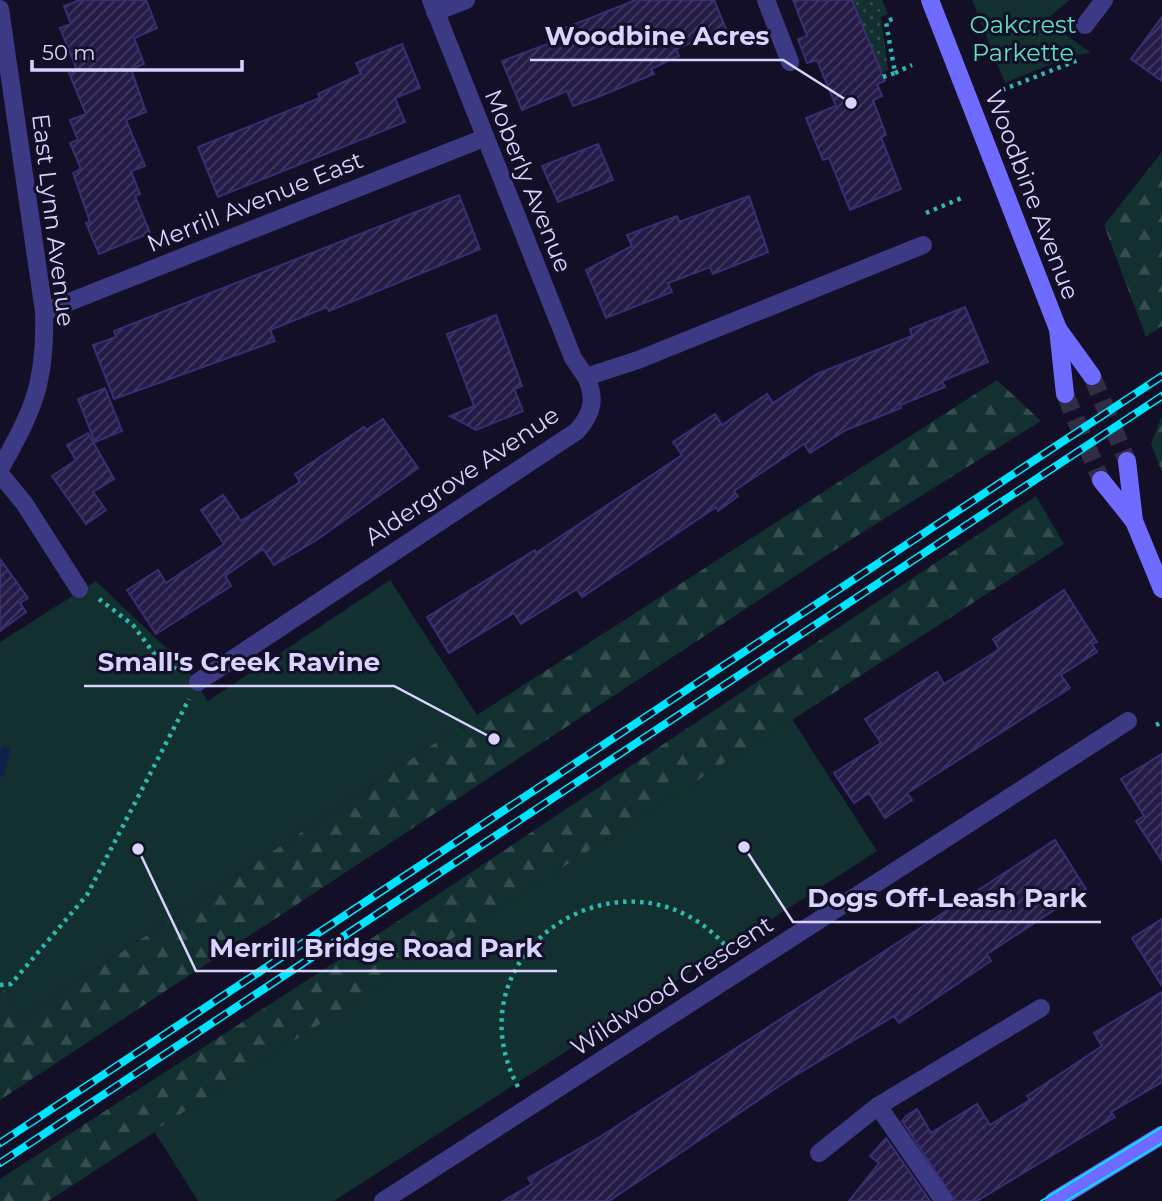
<svg xmlns="http://www.w3.org/2000/svg" width="1162" height="1201" font-family="Montserrat,sans-serif">
	<defs>
		<pattern id="grass-dots" width="8" height="8" patternUnits="userSpaceOnUse" patternTransform="scale(1.75)"><rect width="8" height="8" fill="#12302f"/><path d="M2 2h.1M6 6h.1" fill="none" stroke="#344d4e" stroke-width="1.8" stroke-linecap="round"/></pattern>
		<pattern id="forest-firs" width="22" height="20" patternUnits="userSpaceOnUse" patternTransform="scale(1.75)"><rect width="22" height="20" fill="#12302f"/><path d="M5 1l3.5 6h-7zM16 11l3.5 6h-7z" fill="#344d4e"/></pattern>
		<pattern id="building-hatch" width="6" height="6" patternUnits="userSpaceOnUse" patternTransform="scale(1.75)"><rect width="6" height="6" fill="#241b47"/><path d="M-1 1l2-2M0 6l6-6M5 7l2-2" fill="none" stroke="#433b63"/></pattern>
	</defs>
	<rect width="100%" height="100%" fill="#130f26"/>
	<path fill="url(#grass-dots)" d="M852,0h30l6,14 -7,3 7,53 -7,3z"/>
	<g fill="url(#forest-firs)">
		<path d="M1162,152v174l-16,11 -42,-112z"/>
		<path d="M997,380l44,41 -197,123 -844,556v-117l22,35 455,-303z"/>
		<path d="M1162,416v56l-11,-28z"/>
		<path d="M1036,496l28,48 -1016,657h-48v-22l383,-248z"/>
	</g>
	<g fill="#12302f">
		<path d="M972,0h98l-22,18 10,11 33,24 -17,2 -69,28z"/>
		<path d="M390,580l87,135 -455,303 -22,-35v-341l96,-61 89,85 23,35z"/>
		<path d="M792,719l85,132 -543,350h-136l-44,-70z"/>
	</g>
	<g fill="none" stroke-linecap="round" stroke-linejoin="round">
		<path stroke="#0c2248" stroke-width="9" d="M0,773l5,-22"/>
	</g>
	<g fill="url(#building-hatch)" stroke="#3b2d73" stroke-width="2">
		<path d="M80,0h66l11,28 -23,10 10,26 -13,5 15,43 -20,8 19,46 -14,5 9,23 -5,2 15,37 -51,21 -13,-31 4,-1 -17,-49 8,-4 -11,-26 8,-3 -8,-20 16,-6 -17,-41 8,-3 -17,-42 11,-4 -7,-18z"/>
		<path d="M636,0h78l12,29 -50,20 3,7 -28,13 3,5 -59,24 -22,8 -6,-15 -45,19 -20,-49 67,-25 -4,-8z"/>
		<path d="M793,0h59l33,81 -8,3 5,12 -9,4 13,35 -5,2 20,52 -51,21 -21,-52 -6,2 -17,-42 30,-12 -19,-46 -10,3 -9,-24 9,-3z"/>
		<path d="M1162,17v64l-31,-22z"/>
		<path d="M402,44l18,44 -25,10 10,24 -187,75 -20,-50 122,-49 -2,-4 43,-20 -5,-11z"/>
		<path d="M598,144l15,36 -55,22 -16,-36z"/>
		<path d="M459,195l21,54 -151,62 -2,-4 -57,23 5,11 -161,58 -21,-54 23,-8 -2,-6z"/>
		<path d="M749,196l19,56 -55,22 -3,-7 -42,16 4,9 -66,26 -20,-48 46,-24 -5,-11 50,-19 2,6z"/>
		<path d="M965,307l23,55 -46,19 3,6 -45,18 1,3 -55,22 -36,23 -6,-9 -70,47 4,5 -20,15 -2,-4 -134,90 -5,-8 -56,35 -7,-11 -65,40 -22,-36 108,-67 1,3 146,-98 -9,-13 42,-28 7,11 45,-31 6,9 44,-29 95,-38 -2,-7z"/>
		<path d="M496,315l26,71 -8,3 9,22 -47,19 -26,-14 24,-10 -27,-72z"/>
		<path d="M105,388l17,43 -27,11 -17,-43z"/>
		<path d="M383,419l35,49 -103,73 -41,24 -11,-16 -38,27 6,10 -75,48 -29,-44 31,-20 8,13 58,-39 -23,-34 22,-15 18,26 59,-39 -5,-8 69,-47 2,3z"/>
		<path d="M88,433l26,46 -21,13 13,18 -20,14 -34,-48 24,-16 -9,-15z"/>
		<path d="M0,559l28,39 -8,5 6,9 -26,19z"/>
		<path d="M1064,590l33,52 -5,2 5,8 -36,23 9,13 -163,105 5,7 -27,18 -16,-25 -15,10 -20,-30 47,-30 -16,-24 72,-47 7,12 51,-32 4,-3 -6,-10z"/>
		<path d="M1162,754v107l-26,-40 8,-5 -23,-37z"/>
		<path d="M1055,840l31,49 -99,65 4,7 -92,62 -5,-7 -103,62 -182,123h-106l29,-17 -4,-6 72,-41z"/>
		<path d="M1162,919v67l-30,-48z"/>
		<path d="M1162,992v90l-51,30 4,5 -138,84h-22l-53,-80 4,-5 11,-7 14,24 46,-29 13,21 40,-25 -3,-4 75,-50 -8,-13z"/>
		<path d="M886,1138l44,63h-81l30,-38 -9,-7z"/>
	</g>
	<g fill="none" stroke-linecap="round" stroke-linejoin="round">
		<g stroke="#312d47" stroke-width="18" stroke-dasharray="18 9" stroke-linecap="butt">
			<path d="M1092,376l35,85"/>
			<path d="M1065,394l36,86"/>
		</g>
		<g stroke="#2fb8b0" stroke-width="4.5" stroke-dasharray="3.5 5" stroke-linecap="butt">
			<path d="M895,73l17,-8"/>
			<path d="M883,77l12,-4 -9,-51 8,-4"/>
			<path d="M1002,90l76,-30"/>
			<path d="M926,213l38,-16"/>
			<path d="M99,599l34,26 25,34 22,12"/>
			<path d="M1156,725l6,-3"/>
			<path d="M0,985l11,-1 76,-89 102,-196"/>
			<path d="M518,1087c-73,-139 115,-255 212,-136"/>
		</g>
		<g stroke="#3d3a85" stroke-width="18">
			<path d="M766,0l24,62"/>
			<path d="M878,1106l66,95"/>
			<path d="M819,1153l59,-47 163,-98"/>
		</g>
		<g stroke="#3d3a85" stroke-width="18">
			<path d="M431,0l142,358 13,19"/>
			<path d="M0,9l44,303c2,70 -10,97 -44,157"/>
			<path d="M435,12l31,-12"/>
			<path d="M1085,25l19,-25"/>
			<path d="M44,312l440,-174"/>
			<path d="M0,474l24,29 55,86"/>
			<path d="M198,682l379,-251c16,-18 19,-33 9,-54l52,-17 285,-115"/>
			<path d="M383,1201l745,-480"/>
		</g>
		<g stroke="#6f6bff" stroke-width="18">
			<path d="M930,0l128,329 7,65"/>
			<path d="M1058,329l34,47"/>
			<path d="M1127,461l7,60 28,68"/>
			<path d="M1101,480l33,41"/>
			<path d="M1054,1201l108,-66"/>
		</g>
		<g stroke="#00e5ff" stroke-width="2">
			<path d="M1041,1201l121,-74"/>
			<path d="M1066,1201l96,-58"/>
		</g>
		<defs>
			<g id="rail">
				<path d="M0,1143l1162,-767"/>
				<path d="M0,1163l1162,-767"/>
			</g>
		</defs>
		<use href="#rail" stroke="#00e5ff" stroke-width="8"/>
		<use href="#rail" stroke="#130f26" stroke-width="5" stroke-dasharray="16" stroke-linecap="butt"/>
	</g>
	<g text-anchor="middle" stroke-width="6" stroke-linejoin="round" paint-order="stroke">
		<g font-size="24" fill="#5fe0c0" stroke="#130f26">
			<text x="1023" y="33">Oakcrest<tspan x="1023" dy="28">Parkette</tspan></text>
		</g>
		<g font-size="24" fill="#d9d4ff" stroke="#130f26">
			<text transform="translate(528 181) rotate(68)" y="8">Moberly Avenue</text>
			<text transform="translate(1032 195) rotate(69)" y="8">Woodbine Avenue</text>
			<text transform="translate(255 202) rotate(-22)" y="8">Merrill Avenue East</text>
			<text transform="translate(53 220) rotate(83)" y="8">East Lynn Avenue</text>
			<text transform="translate(462 476) rotate(-34)" y="8">Aldergrove Avenue</text>
			<text transform="translate(672 986) rotate(-33)" y="8">Wildwood Crescent</text>
		</g>
	</g>
	<path fill="none" stroke="#d9d4ff" stroke-width="2.5" d="M851 103L783 60H530M494 739L394 686H84M744 847L793 922H1101M138 849L196 971H557"/>
	<g fill="#d9d4ff" stroke="#130f26" stroke-width="2.5">
		<circle cx="851" cy="103" r="7"/>
		<circle cx="494" cy="739" r="7"/>
		<circle cx="744" cy="847" r="7"/>
		<circle cx="138" cy="849" r="7"/>
	</g>
	<g font-size="26" text-anchor="middle" font-weight="bold" fill="#d9d4ff" stroke="#130f26" stroke-width="6" stroke-linejoin="round" paint-order="stroke">
		<text x="657" y="45">Woodbine Acres</text>
		<text x="239" y="671">Small's Creek Ravine</text>
		<text x="947" y="907">Dogs Off-Leash Park</text>
		<text x="376" y="957">Merrill Bridge Road Park</text>
	</g>
	<path d="M32 60v10h210v-10" fill="none" stroke="#d9d4ff" stroke-width="3.5"/>
	<text x="42" y="60" font-size="21" fill="#d9d4ff" stroke="#130f26" stroke-width="5" paint-order="stroke">50 m</text>
</svg>
